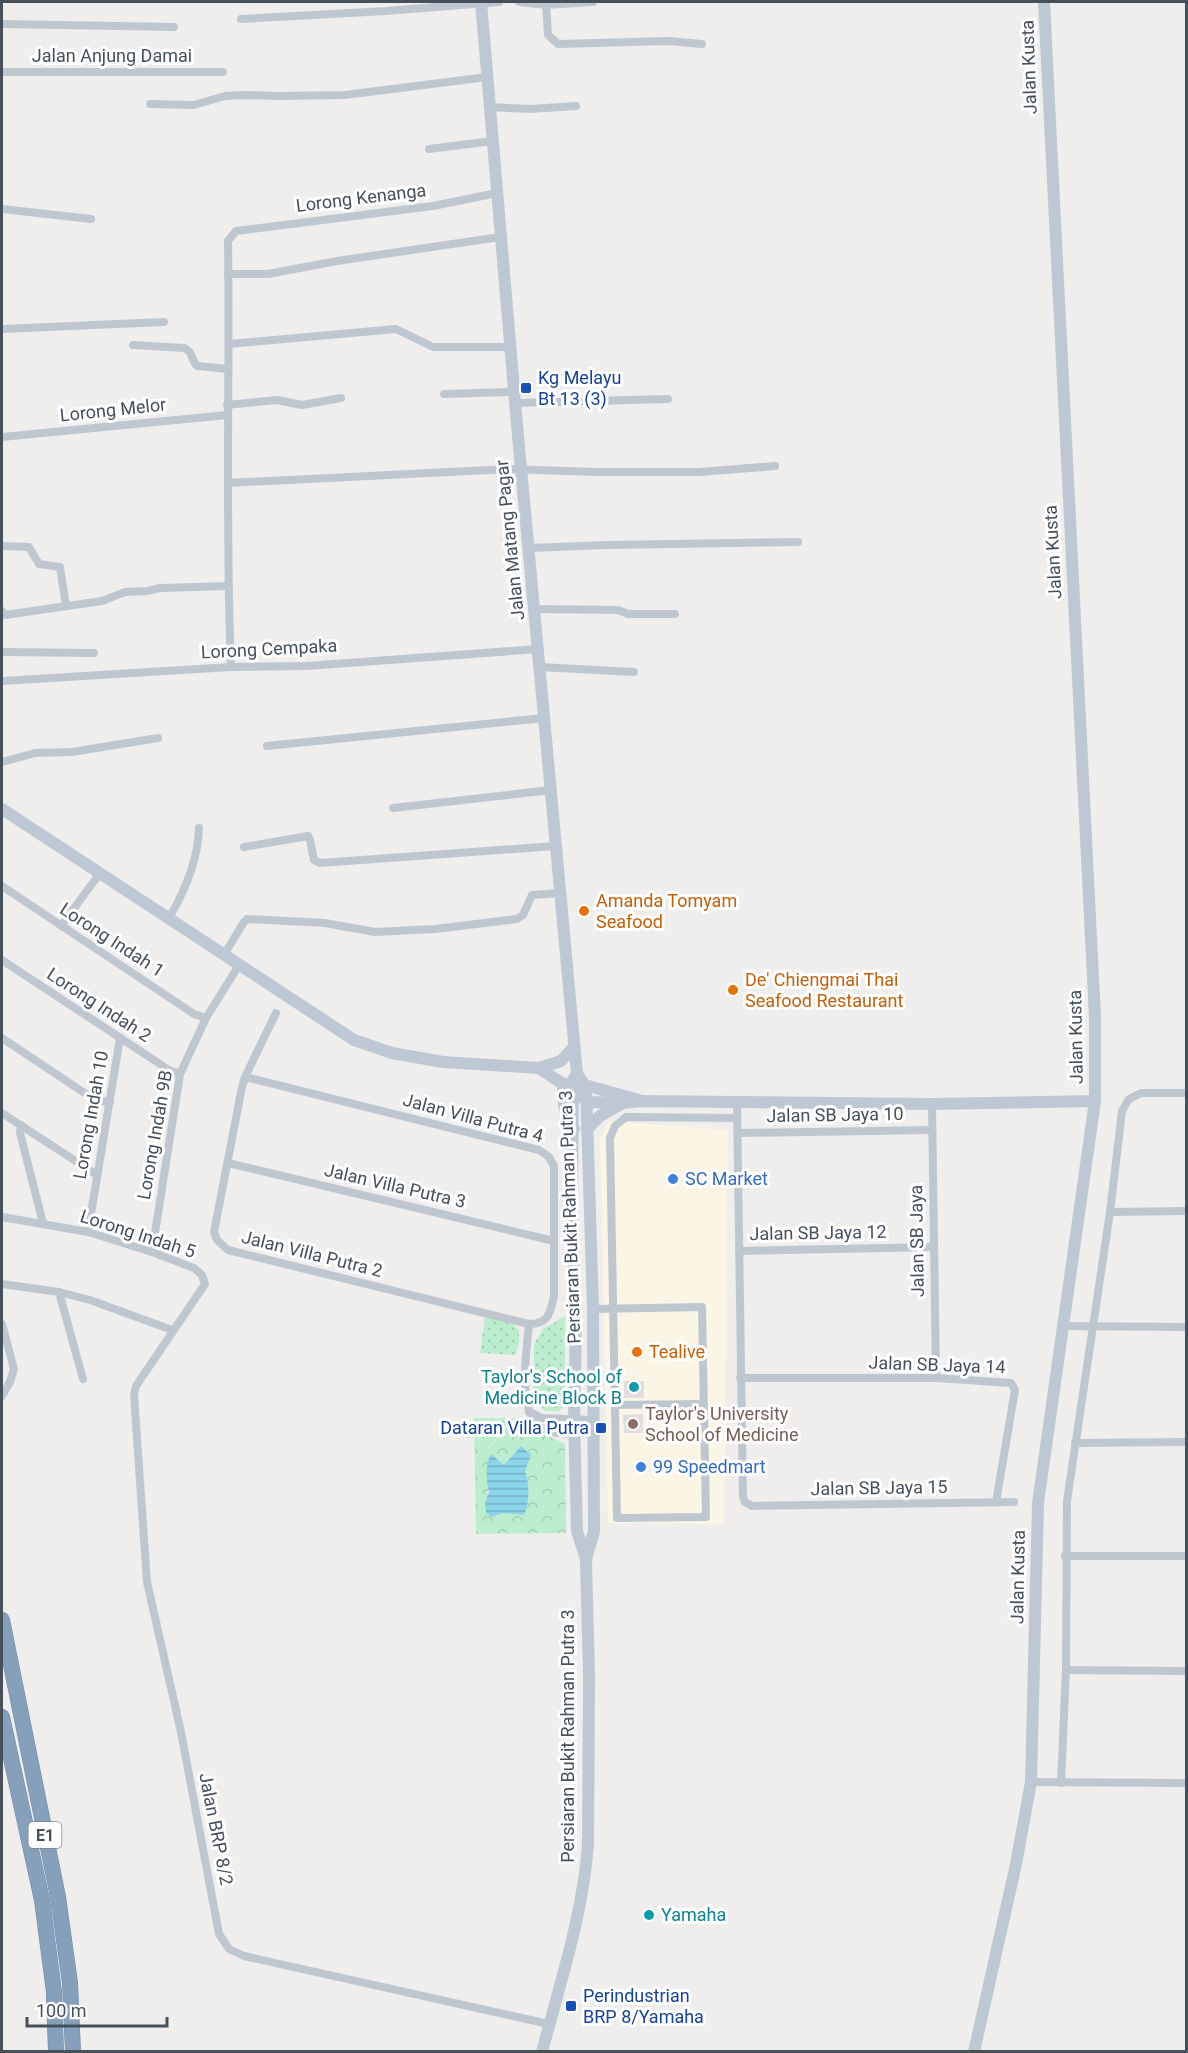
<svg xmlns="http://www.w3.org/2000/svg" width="1188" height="2053" font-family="Roboto,sans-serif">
	<defs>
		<pattern id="park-crowns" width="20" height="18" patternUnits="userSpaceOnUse" patternTransform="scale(1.5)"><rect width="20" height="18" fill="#bcedcf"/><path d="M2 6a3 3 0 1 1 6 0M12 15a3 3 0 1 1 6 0" fill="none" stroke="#a3cdb4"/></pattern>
		<pattern id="garden-dots" width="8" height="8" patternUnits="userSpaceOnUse" patternTransform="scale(1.5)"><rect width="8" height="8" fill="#bcedcf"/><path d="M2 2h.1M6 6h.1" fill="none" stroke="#a3cdb4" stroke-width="1.8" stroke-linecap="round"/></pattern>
		<pattern id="water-rules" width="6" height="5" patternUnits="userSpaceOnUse" patternTransform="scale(1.5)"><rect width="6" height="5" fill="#8ad5e9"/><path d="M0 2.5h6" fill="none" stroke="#73afc0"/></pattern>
	</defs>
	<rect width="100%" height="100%" fill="#f0eded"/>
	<path fill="#fbf5e6" d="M609,1121l119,9 -4,394 -116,-1 -8,-385z"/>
	<g fill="#e1dedf">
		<rect x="624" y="1381" width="20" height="17"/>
		<path d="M643,1414v19h-19l-1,-18z"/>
	</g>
	<path fill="#bcedcf" d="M496,1418l10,8 -18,22 -10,-8z"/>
	<path fill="url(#park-crowns)" fill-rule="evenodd" d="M474,1418h50l20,16 21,10 1,89 -90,1zM496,1418l10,8 -17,22 -11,-9zM504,1466l21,5c5,13 5,32 -1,44l-22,-2 -10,4 -7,-15c7,-14 0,-19 3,-34z"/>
	<g fill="url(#garden-dots)">
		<path d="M485,1316l25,6 9,8v12l-3,13 -36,-2z"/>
		<path d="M565,1316v90l-6,5h-14l-12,-10 1,-57 9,-15z"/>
	</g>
	<path fill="url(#water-rules)" d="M521,1446l10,9 -6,16c5,13 5,32 -1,44l-22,-2 -10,4 -6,-4 -1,-11 4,-10c-3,-11 -4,-27 2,-38l13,11z"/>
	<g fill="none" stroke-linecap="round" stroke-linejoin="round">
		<defs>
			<g id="highway">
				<path d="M2,1620l56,277 12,86 3,69"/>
				<path d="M2,1717l40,183 12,92 2,60"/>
			</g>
		</defs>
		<use href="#highway" stroke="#718aa7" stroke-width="16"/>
		<g stroke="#bec7cf" stroke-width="8">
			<path d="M519,2l27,3 47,-3"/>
			<path d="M546,5l2,30 10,9 110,-3 34,3"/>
			<path d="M241,19l145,-8 113,-9"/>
			<path d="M2,24l172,3"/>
			<path d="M2,72h221"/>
			<path d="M150,104l44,1 31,-9 19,-1 35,1 66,-1 142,-18"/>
			<path d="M490,107l40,2 46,-3"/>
			<path d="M429,149l64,-8"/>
			<path d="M2,209l89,10"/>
			<path d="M228,274h40l69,-13 163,-24"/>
			<path d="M2,329l162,-7"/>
			<path d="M229,344l167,-15 37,18h78"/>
			<path d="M133,345l51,3c9,3 7,12 13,18l31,3"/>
			<path d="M444,394l70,-2"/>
			<path d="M515,403l153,-4"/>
			<path d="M227,405l50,-5 25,5 39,-7"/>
			<path d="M2,437l225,-22"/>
			<path d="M228,483l281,-14 87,3h103l76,-6"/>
			<path d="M2,546l27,1 10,17 21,3 6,39"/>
			<path d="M528,548l81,-3 189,-3"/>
			<path d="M534,609l84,1 10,4h47"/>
			<path d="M2,611l3,4 97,-14 23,-9 22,-1 13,-3 69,-2"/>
			<path d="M2,652l92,1"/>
			<path d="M231,667c-6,-142 -1,-284 -3,-426l8,-10 197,-25 64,-13"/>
			<path d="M540,667l94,5"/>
			<path d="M2,681l229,-14 76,-1 232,-17"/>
			<path d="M267,746l277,-28"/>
			<path d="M2,762l33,-9 37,-1 86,-14"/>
			<path d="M393,808l158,-18"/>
			<path d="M244,847l64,-11 2,4 4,20 6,3 235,-17"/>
			<path d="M2,886l192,128 12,4"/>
			<path d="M169,918c16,-27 29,-58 30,-90"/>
			<path d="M61,926l39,-53"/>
			<path d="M224,955l20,-33 3,-3 78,4 50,9 60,-3 82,-10 6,-4 9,-20 27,-2"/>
			<path d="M2,960l167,110 11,4"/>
			<path d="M2,1038l93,62 15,2"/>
			<path d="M245,1077l294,73 10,7 5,9v130c-4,17 -5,28 -25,28l-301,-74 -11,-10 -3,-8 28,-145 3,-10 31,-64"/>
			<path d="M737,1102l6,395 2,5 7,4 262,-4"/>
			<path d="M932,1104l4,274"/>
			<path d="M2,1113l95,62"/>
			<path d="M21,1125l-1,8 23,90"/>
			<path d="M738,1133l194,-3"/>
			<path d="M228,1163l326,78"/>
			<path d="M1110,1212l76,-1"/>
			<path d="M2,1217l86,15 64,20 42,16 8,7 3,9 -69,102 -2,9 13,187 34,150 38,202 10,15 15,7 305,68"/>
			<path d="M88,1232l32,-194"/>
			<path d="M739,1251l195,-4"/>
			<path d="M152,1252l28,-178 26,-56 33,-53"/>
			<path d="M2,1284l57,8 31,8 82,30"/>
			<path d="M59,1292l24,87"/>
			<path d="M593,1309l109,-2 4,210 -89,1c-2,-126 -4,-253 -7,-380l5,-12 11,-9 111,1"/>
			<path d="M2,1324l12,45 -4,13 -8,14"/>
			<path d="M529,1324c-2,25 -13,89 13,104 14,8 35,5 51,5"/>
			<path d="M1063,1326l123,1"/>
			<path d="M740,1378h196l75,5 4,7 -19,112"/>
			<path d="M615,1405l89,-1"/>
			<path d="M529,1412l13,6 51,2"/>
			<path d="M1075,1443l111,-1"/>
			<path d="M1065,1556h121"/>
			<path d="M1066,1670l120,1"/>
			<path d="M1031,1782l155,1"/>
			<path d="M1061,1783l5,-113 1,-169 43,-289 12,-101 7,-12 12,-6h45"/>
		</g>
		<g stroke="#bec8d4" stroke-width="12">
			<path d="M481,2l36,423 60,649"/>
			<path d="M2,809l352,231 38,13 51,9 96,6 22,-7 12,-13"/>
			<path d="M539,1068l51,34 32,1 19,-2 291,3 163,-3"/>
			<path d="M577,1074l9,13 7,222 1,222 -8,28"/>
			<path d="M563,1083c0,18 0,31 11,46"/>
			<path d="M581,1084l58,16"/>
			<path d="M587,1129l13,-13 21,-12"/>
			<path d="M542,2052c18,-69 41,-137 46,-208l1,-167 -3,-118 -9,-28 -3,-111 2,-92 -4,-121 1,-127 4,-6"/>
			<path d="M974,2052l42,-188 15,-82 7,-279 57,-402v-84l-51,-1015"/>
		</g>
		<use href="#highway" stroke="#869fbb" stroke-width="15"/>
	</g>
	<g fill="#1a4fb4" stroke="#fff" stroke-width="2">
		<rect x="520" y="382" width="12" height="12" rx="3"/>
		<rect x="595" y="1422" width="12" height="12" rx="3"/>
		<rect x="565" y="2000" width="12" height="12" rx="3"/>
	</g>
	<g fill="#e8710a" stroke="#fff" stroke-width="2">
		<circle cx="584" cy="911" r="6"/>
		<circle cx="733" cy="990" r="6"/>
		<circle cx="637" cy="1352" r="6"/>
	</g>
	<g fill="#3f7fe0" stroke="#fff" stroke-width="2">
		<circle cx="673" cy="1179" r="6"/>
		<circle cx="641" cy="1467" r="6"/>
	</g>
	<g fill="#0f9aa8" stroke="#fff" stroke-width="2">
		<circle cx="634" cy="1387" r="6"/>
		<circle cx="649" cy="1915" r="6"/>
	</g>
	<circle fill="#8d6e63" stroke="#fff" stroke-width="2" cx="633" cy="1424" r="6"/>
	<g text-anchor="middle" stroke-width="6" stroke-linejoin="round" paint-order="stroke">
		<rect fill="#fff" stroke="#7e848c" stroke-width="1.5" x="28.5" y="1822" width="33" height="26" rx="4.5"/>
		<g font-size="16" font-weight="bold" fill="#46505a">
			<text x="45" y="1841">E1</text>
		</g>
		<g font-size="18" fill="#46505a" stroke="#fff">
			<text x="112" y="62">Jalan Anjung Damai</text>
			<text transform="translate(1029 67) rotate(-92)" y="6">Jalan Kusta</text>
			<text transform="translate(361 198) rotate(-7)" y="6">Lorong Kenanga</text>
			<text transform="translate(113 410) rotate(-6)" y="6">Lorong Melor</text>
			<text transform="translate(510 540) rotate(-96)" y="6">Jalan Matang Pagar</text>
			<text transform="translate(1053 552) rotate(-93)" y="6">Jalan Kusta</text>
			<text transform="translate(269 649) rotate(-3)" y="6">Lorong Cempaka</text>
			<text transform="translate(112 940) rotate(33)" y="6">Lorong Indah 1</text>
			<text transform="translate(99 1005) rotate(33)" y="6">Lorong Indah 2</text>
			<text transform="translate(1076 1037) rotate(-91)" y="6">Jalan Kusta</text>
			<text transform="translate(91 1115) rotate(-80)" y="6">Lorong Indah 10</text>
			<text transform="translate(835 1115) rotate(-1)" y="6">Jalan SB Jaya 10</text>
			<text transform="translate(473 1118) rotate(15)" y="6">Jalan Villa Putra 4</text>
			<text transform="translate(155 1135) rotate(-80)" y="6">Lorong Indah 9B</text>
			<text transform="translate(395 1186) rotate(13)" y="6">Jalan Villa Putra 3</text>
			<text transform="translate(570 1217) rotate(-92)" y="6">Persiaran Bukit Rahman Putra 3</text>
			<text transform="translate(818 1233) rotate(-1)" y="6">Jalan SB Jaya 12</text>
			<text transform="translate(138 1234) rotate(18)" y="6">Lorong Indah 5</text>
			<text transform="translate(917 1241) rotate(-91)" y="6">Jalan SB Jaya</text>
			<text transform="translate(312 1254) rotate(14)" y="6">Jalan Villa Putra 2</text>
			<text transform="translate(937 1365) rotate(2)" y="6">Jalan SB Jaya 14</text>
			<text transform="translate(879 1488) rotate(-1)" y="6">Jalan SB Jaya 15</text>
			<text transform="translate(1018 1577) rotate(-89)" y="6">Jalan Kusta</text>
			<text transform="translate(568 1736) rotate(-90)" y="6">Persiaran Bukit Rahman Putra 3</text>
			<text transform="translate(216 1829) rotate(79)" y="6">Jalan BRP 8/2</text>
		</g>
		<g font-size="18" fill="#164399" stroke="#fff" text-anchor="start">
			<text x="538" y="384">Kg Melayu<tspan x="538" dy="21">Bt 13 (3)</tspan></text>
			<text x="589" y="1434" text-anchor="end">Dataran Villa Putra</text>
			<text x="583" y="2002">Perindustrian<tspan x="583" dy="21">BRP 8/Yamaha</tspan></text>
		</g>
		<g font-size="18" fill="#c56008" stroke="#fff" text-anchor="start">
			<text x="596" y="907">Amanda Tomyam<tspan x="596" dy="21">Seafood</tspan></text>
			<text x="745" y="986">De' Chiengmai Thai<tspan x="745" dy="21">Seafood Restaurant</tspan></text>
			<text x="649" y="1358">Tealive</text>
		</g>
		<g font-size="18" fill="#366cbe" stroke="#fff" text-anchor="start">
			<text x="685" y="1185">SC Market</text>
			<text x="653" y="1473">99 Speedmart</text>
		</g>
		<g font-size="18" fill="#0d838f" stroke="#fff" text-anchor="end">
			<text x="622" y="1383">Taylor's School of<tspan x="622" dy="21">Medicine Block B</tspan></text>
			<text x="661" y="1921" text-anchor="start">Yamaha</text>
		</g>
		<g font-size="18" fill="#785e54" stroke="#fff" text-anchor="start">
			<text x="645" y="1420">Taylor's University<tspan x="645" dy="21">School of Medicine</tspan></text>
		</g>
	</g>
	<rect width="1188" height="2053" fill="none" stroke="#46505a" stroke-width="6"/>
	<path d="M27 2017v9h140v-9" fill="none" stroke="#46505a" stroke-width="3"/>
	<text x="36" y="2017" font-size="18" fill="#46505a" stroke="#ffffff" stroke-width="4.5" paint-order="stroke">100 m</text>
</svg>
